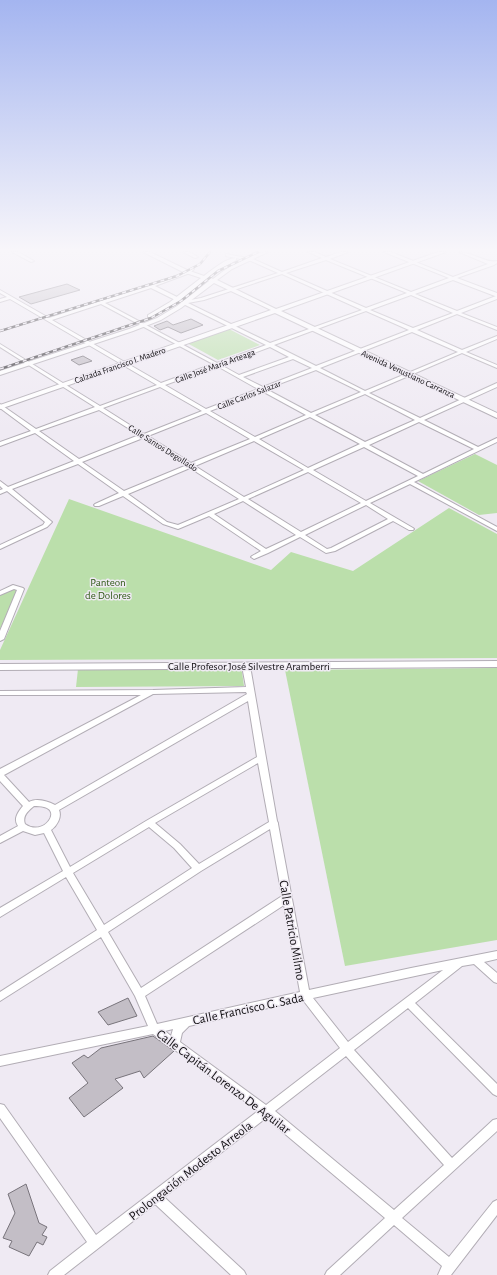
<svg xmlns="http://www.w3.org/2000/svg" width="497" height="1275" font-family="'Alegreya Sans',sans-serif">
	<rect width="100%" height="100%" fill="#efeaf3"/>
	<g fill="#bbdfab">
		<path d="M229,329l31,16 -42,15 -31,-17z"/>
		<path d="M475,454l22,11v48l-18,2 -61,-34z"/>
		<path d="M69,499l202,71 20,-18 62,19 96,-63 48,26v124l-497,2v-10z"/>
		<path d="M13,587l6,3 -19,39v-36z"/>
		<path d="M238,668l4,4 2,14 -168,1 2,-18z"/>
		<path d="M497,668v272l-152,26 -60,-296z"/>
	</g>
	<g fill="#c3bec6" stroke="#78747b">
		<path d="M67,284l13,6 -49,14 -12,-7z"/>
		<path d="M191,319l12,6 -22,8 -13,-6 -8,3 -6,-4 13,-5 6,4z"/>
		<path d="M83,356l9,5 -13,4 -8,-5z"/>
		<path d="M128,998l9,18 -29,9 -10,-13z"/>
		<path d="M153,1036l21,15 -30,27 -4,-7 -25,8 8,9 -39,29 -15,-19 19,-15 -16,-20 12,-8 4,3 13,-10z"/>
		<path d="M26,1184l13,39 8,4 -5,8 5,2 -4,8 -6,-3 -8,14 -20,-9 3,-6 -9,-3 12,-25 -7,-19z"/>
	</g>
	<g fill="none" stroke-linecap="round" stroke-linejoin="round">
		<defs>
			<g id="minor">
				<path d="M12,252h6l16,9 -3,1z"/>
				<path d="M183,252h6l9,5 -3,1z"/>
				<path d="M308,252h7l11,5 15,-5h7l-18,7 81,33 38,-14 -65,-26h7l62,25 35,-13 -29,-12c13,0 28,12 38,9v2l-3,2 -37,13 40,15v6l-36,14 36,14v3l-40,-16 -40,16 45,20 35,-14v3l-31,13 31,13v3l-35,-15 -93,40 51,25 77,-35v4l-73,33 54,27 19,-9v4l-83,40 83,45v4l-87,-47 -40,19 43,25 1,1 -1,1h-4l-16,-9 -58,30 -9,2 -26,-16 -32,16 -14,6 -3,-2 1,-1 9,-5 -52,-35 -31,13 -15,-5 -40,-28 -24,10h-4l-1,-1 1,-1 24,-11 -41,-29 -66,25 40,33 -5,5 -47,22v-4l43,-20 2,-3 -38,-31 -7,3v-4l3,-1 -3,-3v-5l8,6 66,-26 -39,-28 -35,13v-4l31,-11 -31,-23v-4l36,25 59,-22 -95,-60v-3l100,62 57,-21 -147,-86 -10,3v-3l7,-2 -7,-4v-3l49,28 119,-39 20,-8 4,-3 2,1 -4,4 -35,13 30,15 16,-3 77,-25 -27,-12 -25,-5v-2l27,5 29,13 40,-14zM326,260l81,33 -41,15 -80,-35zM282,274l80,36 -92,33 -82,-40 16,-3zM453,280l42,16h1l-39,15 -42,-17zM151,288l115,57 -49,18 -112,-60zM411,295l42,18 -40,15 -43,-18zM101,304l112,60 -52,19 -109,-63zM366,311l43,19 -93,36 -42,-21zM412,332l46,20 -93,39 -45,-23zM270,347l19,10 -50,18 -18,-10zM293,359l19,9 -49,19 -20,-10zM217,366l41,23 -52,20 -41,-24zM316,370l45,22 -50,21 -45,-24zM160,387l42,24 -58,23 -41,-26zM262,391l44,24 -51,22 -45,-26zM365,394l50,26 -50,22 -50,-27zM99,410l40,25 -60,24 -40,-28zM206,413l44,26 -59,24 -43,-27zM310,417l50,27 -52,24 -49,-29zM419,422l55,27 -51,25 -54,-29zM143,438l44,27 -63,26 -42,-29zM254,441l50,29 -60,27 -49,-31zM364,447l54,29 -52,25 -53,-31zM190,468l49,31 -61,26 -11,-3 -39,-28zM308,472l53,31 -60,29 -53,-33zM243,501l53,34 -30,14 -52,-35zM366,505l22,14 -57,29 -4,1 -22,-14z"/>
				<path d="M13,585l10,3 1,1 -20,50 -4,2v-10l17,-41 -3,-1 -14,6v-4z"/>
				<path d="M243,664h6l1,2 27,155 1,2v1l31,166 102,-22 86,-17v8l-13,3 13,11v10l-3,-1 -20,-18 -12,2 -47,37 82,81v12l-4,-2 -85,-86 -54,42 98,108 41,-38 4,-1v12l-95,87 47,39 44,-55 4,-2v15l-46,60h-13l4,-9 -48,-41 -54,50h-15l2,-4 58,-53 -119,-100 -102,79 80,74 2,4h-15l-76,-71 -91,71h-16l2,-4 37,-29 -87,-124v-14l4,1 92,130 162,-124 -105,-77 -153,32v-10l148,-30 -13,-30 -34,-59 -101,64v-9l97,-62 -31,-53 -66,40v-9l63,-37 -19,-38 -9,2 -12,-4 -23,12v-7l18,-10c-5,-7 0,-14 5,-20l-23,-25v-12l141,-74h-141v-4l153,-1 93,-3 -4,-21zM246,692l1,2 -192,111c-8,-4 -18,-7 -26,-3l-25,-27 149,-81zM248,701l9,56 -111,64 -76,46 -19,-37c6,-4 11,-13 8,-20zM258,763l11,59 -70,42 -19,-20 -25,-21zM34,806c3,0 7,0 10,1 18,4 -1,30 -19,17 -3,-8 3,-13 9,-18zM149,827l25,21 18,20 -88,57 -31,-52zM270,829l12,67 -141,92 -33,-56 93,-61zM284,905l16,87 -143,32 -12,-28zM443,970l-95,72 -35,-44zM303,1000l37,48 -74,57 -86,-63 2,-9 7,-7zM173,1029l-2,7 -6,-5zM346,1056l98,109 -50,45 -119,-99z"/>
			</g>
			<g id="major">
				<path d="M143,252h7l37,18 17,6c8,-6 22,-18 32,-18v2l-27,17 4,2c14,-11 37,-27 55,-27l-36,17 -15,11 59,29 162,-57h8l-165,59 216,102v5l-222,-105 -275,96v-4l271,-95 -57,-27 -33,25 -20,12 -28,11 -133,44v-4l129,-42 28,-11 20,-12 32,-25 -3,-1 -32,25 -22,12h-4v-2l22,-13 31,-24 -18,-6z"/>
				<path d="M497,661v6l-497,3v-6z"/>
			</g>
		</defs>
		<use href="#minor" stroke="#b2adb5" stroke-width="2"/>
		<use href="#major" stroke="#b2adb5" stroke-width="2"/>
		<use href="#minor" fill="#fff" fill-rule="evenodd"/>
		<use href="#major" fill="#fff" fill-rule="evenodd"/>
		<defs>
			<g id="rail">
				<path d="M0,331l177,-55 23,-12 10,-12"/>
				<path d="M0,369l151,-51 30,-17 37,-30 40,-19"/>
			</g>
		</defs>
		<use href="#rail" stroke="#403d42" stroke-width="2.5"/>
		<use href="#rail" stroke="#efeaf3" stroke-width="1.5" stroke-dasharray="4" stroke-linecap="butt"/>
	</g>
	<linearGradient id="sky" x2="0" y2="1"><stop stop-color="#a4b5f0"/><stop offset="0.58" stop-color="#f8f6fa"/><stop offset="1" stop-color="#f8f6fa" stop-opacity="0"/></linearGradient>
	<rect width="497" height="431" fill="url(#sky)"/>
	<g text-anchor="middle" stroke-width="3" stroke-linejoin="round" paint-order="stroke">
		<g font-size="9" fill="#110f12" stroke="#efeaf3">
			<text transform="translate(120 365) rotate(-19)" y="3">Calzada Francisco I. Madero</text>
			<text transform="translate(215 366) rotate(-20)" y="3">Calle José María Arteaga</text>
			<text transform="translate(408 374) rotate(25)" y="3">Avenida Venustiano Carranza</text>
			<text transform="translate(249 395) rotate(-21)" y="3">Calle Carlos Salazar</text>
			<text transform="translate(163 448) rotate(32)" y="3">Calle Santos Degollado</text>
		</g>
		<g font-size="11" fill="#2c5612" stroke="#efeaf3">
			<text x="108" y="586">Panteon<tspan x="108" dy="13">de Dolores</tspan></text>
		</g>
		<g font-size="11" fill="#110f12" stroke="#efeaf3">
			<text x="249" y="670">Calle Profesor José Silvestre Aramberri</text>
		</g>
		<g font-size="13" fill="#110f12" stroke="#efeaf3">
			<text transform="translate(293 930) rotate(80)" y="5">Calle Patricio Milmo</text>
			<text transform="translate(248 1008) rotate(-12)" y="5">Calle Francisco G. Sada</text>
			<text transform="translate(224 1081) rotate(37)" y="5">Calle Capitán Lorenzo De Aguilar</text>
			<text transform="translate(190 1170) rotate(-38)" y="5">Prolongación Modesto Arreola</text>
		</g>
	</g>
</svg>
